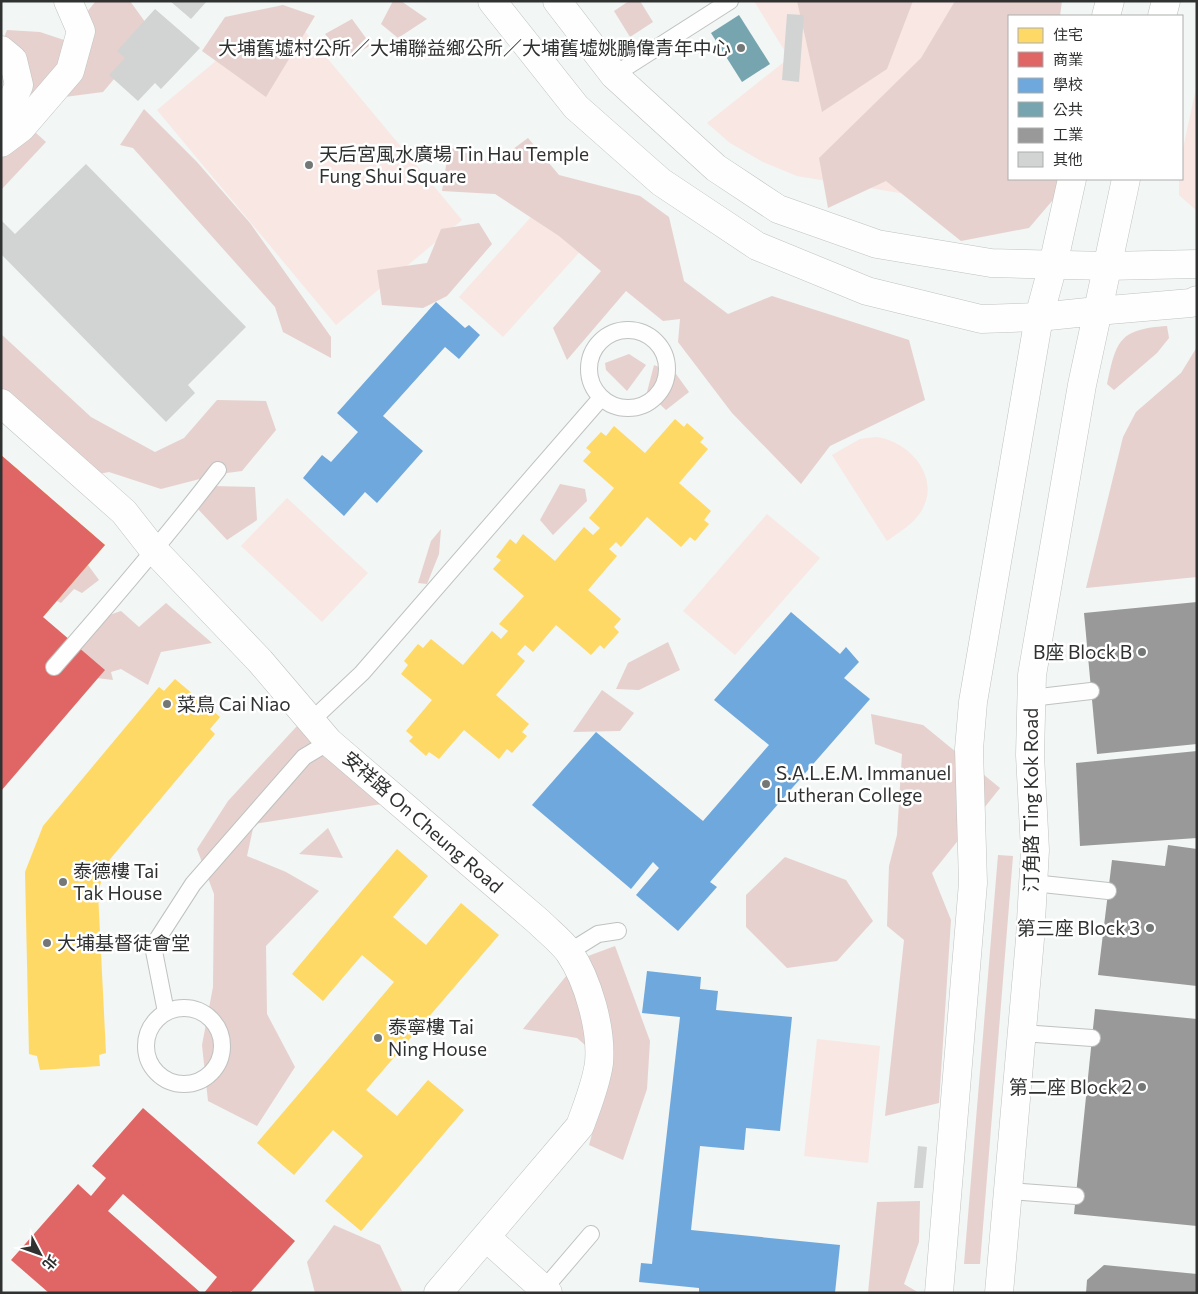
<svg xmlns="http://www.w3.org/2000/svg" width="1198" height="1294" font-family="Commissioner,'Noto Sans TC',sans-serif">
	<rect width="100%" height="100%" fill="#f2f6f4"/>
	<g fill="#f9e7e3">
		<path d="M754,1h277l-22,15 -19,192 -193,-32 -34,-14 -33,-19 -23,-20 82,-65z"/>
		<path d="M283,5l179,215 -126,105 -179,-215z"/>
		<path d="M1197,84v127l-18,-16v-16h3v-26z"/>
		<path d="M541,206l44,40 -82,91 -44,-40z"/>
		<path d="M876,437c34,4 67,42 44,76 -8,12 -21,19 -33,28l-55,-86 28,-16z"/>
		<path d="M287,498l81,75 -46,49 -81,-76z"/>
		<path d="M767,514l53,44 -85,97 -52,-44z"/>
		<path d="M817,1039l63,7 -12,117 -64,-7z"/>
	</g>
	<g fill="#e6d1ce">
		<path d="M96,1h34l23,32 -50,59 -46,6 -28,-5 -28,-19v-29l6,-15 33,2 24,8z"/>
		<path d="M393,1h8l26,18 -29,19 -17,-14z"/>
		<path d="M629,1h11l13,21 -23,15 -16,-26z"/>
		<path d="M797,1h116l-26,68 -65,43z"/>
		<path d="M955,1h107l-2,15h-51v163h53l2,8 -35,41 -68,13 -75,-60 -58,27 -9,-50 102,-100z"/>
		<path d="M283,5l32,11 -49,81 -64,-46 23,-34z"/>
		<path d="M352,19l19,26 -24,14 -22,-25z"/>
		<path d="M144,109l53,53 53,61 81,114v21l-48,-26 -8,-25 -142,-159 -13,-3z"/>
		<path d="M17,116l29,26 -45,48v-61z"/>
		<path d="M528,138l31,37 81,21 29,21 15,64 44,33 44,-18 137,44 16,60 -95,46 -29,38 -69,-71 -54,-71 2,-23 -17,2 -37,-30 -59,69 -14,-32 48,-57 -42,-35 -64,-42 -53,-3 7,-44 45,16z"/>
		<path d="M479,223l13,21 -45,52 -24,12 -41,-3 -5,-35 50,-7 14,-34z"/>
		<path d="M1167,326l2,12 -12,15 -43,37 -7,-6c9,-44 13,-55 60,-58z"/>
		<path d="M1,334l90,83 64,35 29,-14 33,-38 49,1 10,29 -34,41 -23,3 -58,15 -52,-17 -42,8 -66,-71z"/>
		<path d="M1197,347v230l-111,11 37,-151 13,-25 45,-39z"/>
		<path d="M629,354l17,11 -19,26 -21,-21 -1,-7z"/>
		<path d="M654,365l22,9 13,18 -23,18 -19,-18z"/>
		<path d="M560,484l25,5 2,12 -34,34 -13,-15z"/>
		<path d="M212,486l43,1 2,33 -30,20 -30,-32z"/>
		<path d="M441,529l-2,25 -12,30 -9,-1 13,-42z"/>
		<path d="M82,557l17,23 -17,13 -8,-4 -13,14 -12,-6z"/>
		<path d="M166,603l46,40 -51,9 -13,33 -27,-16 -10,3 2,8 -25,-3 -10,-23 5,-30 38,-13 18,16z"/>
		<path d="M668,642l12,28 -41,20 -23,-1 12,-26z"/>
		<path d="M602,690l32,23 -14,18 -47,1z"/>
		<path d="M871,714l52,11 77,63 -68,85 19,47 -12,183 -54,13 19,-176 -17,-14 2,-60 8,-31 5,-81 -27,-10z"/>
		<path d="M297,726l85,78 -128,20 -7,32 39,16 33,19 -53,55 1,68 28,53 -38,59 -49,-25 -6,-56 11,-58 1,-93 -17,-45 31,-48z"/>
		<path d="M328,828l15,30 -44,-4z"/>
		<path d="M998,855l15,1 -33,408h-16z"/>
		<path d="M785,857l61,23 27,41 -36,40 -50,7 -41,-41v-32z"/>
		<path d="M615,946l35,95 -3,48 -24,71 -34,-15 11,-40 6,-42 -29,-25 -54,-9 57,-70z"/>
		<path d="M920,1201l-1,41 -15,42 15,9h-51l9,-91z"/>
		<path d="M334,1225l46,20 22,46 -87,2 -8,-31z"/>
	</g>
	<g fill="#ffd966">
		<path d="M675,419l9,8 3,-4 17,15 -4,4 8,7 -29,34 32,28 -7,9 5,4 -14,17 -5,-4 -9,10 -34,-30 -26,30 -5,-5 -7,7 8,7 -29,34 33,29 -7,8 5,5 -15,17 -4,-4 -9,10 -35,-30 -23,27 -8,-7 -8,9 8,7 -29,34 33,29 -7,8 5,4 -15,17 -5,-4 -8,10 -35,-29 -25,29 -10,-7 -3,4 -17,-15 4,-4 -7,-6 26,-31 -31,-26 7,-9 -4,-4 14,-17 5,4 8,-9 32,26 29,-34 9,8 7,-8 -9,-7 25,-28 -31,-27 8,-9 -5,-3 14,-18 6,5 7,-10 32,27 29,-34 9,8 7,-7 -11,-10 25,-30 -31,-27 8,-9 -5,-4 15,-16 5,4 8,-10 31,27z"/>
		<path d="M1,455l104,90 -62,72 -42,-36z"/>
		<path d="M175,679l45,38 -10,12 5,5 -109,130 -8,29 8,160 -7,2 1,11 -60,4 -3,-14 -8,-2 -4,-182 18,-46 116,-139 5,4z"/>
		<path d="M397,849l31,27 -35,41 33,28 35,-42 38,32 -133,155 31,26 31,-36 36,30 -103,121 -36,-30 38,-45 -30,-26 -39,45 -37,-32 137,-161 -32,-27 -39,46 -31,-27z"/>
	</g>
	<g fill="#e06666">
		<path d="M1,455l104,90 -62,72 62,53 -104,121z"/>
		<path d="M143,1108l152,133 -45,52h-17l-2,-2 -2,2h-25l13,-16 -94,-83 -15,17 93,82h-152l-38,-33 67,-76 13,12 15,-18 -14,-12z"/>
	</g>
	<g fill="#6fa8dc">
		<path d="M436,302l29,26 4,-3 11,10 -21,24 -14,-12 -62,69 40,35 -46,52 -12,-11 -21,24 -41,-38 19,-23 9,7 27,-30 -21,-19z"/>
		<path d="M791,612l49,42 6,-7 13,15 -15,16 26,21 -160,183 7,5 -39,44 -42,-36 23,-27 -6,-6 -22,27 -99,-84 64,-73 107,89 66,-76 -55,-45z"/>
		<path d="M647,971l54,6 -1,12 18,2 -2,19 76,7 -12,114 -34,-3 -2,22 -44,-4 -9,84 149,15 -5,48h-136v-5l-60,-6 2,-19 11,1 28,-247 -38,-4z"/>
	</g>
	<path fill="#76a5af" d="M739,15l31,49 -28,18 -31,-49z"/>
	<g fill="#999">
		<path d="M1197,602v142l-100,10 -13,-141z"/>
		<path d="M1197,751v87l-117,8 -4,-83z"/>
		<path d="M1168,845l29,4v137l-99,-11 14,-115 53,6z"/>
		<path d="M1095,1009l102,10v207l-123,-12z"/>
		<path d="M1104,1265l93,9v19h-111l1,-13z"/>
	</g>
	<g fill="#d2d4d3">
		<path d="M170,1h37l-16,18z"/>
		<path d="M155,9l45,39 -39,41 -6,-6 -17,18 -29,-26 16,-17 -8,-7z"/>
		<path d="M787,14l17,1 -5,67 -17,-2z"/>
		<path d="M86,164l160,163 -58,58 7,8 -29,29 -165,-168v-34l14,14z"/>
		<path d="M918,1146l9,1 -4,41h-9z"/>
	</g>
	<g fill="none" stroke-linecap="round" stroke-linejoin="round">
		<defs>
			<g id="service">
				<path d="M614,75l116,-74"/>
				<circle cx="628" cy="369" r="39"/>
				<path d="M54,667c57,-65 112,-129 164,-197"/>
				<path d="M1031,698l60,-7"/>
				<path d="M312,720l50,-47 239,-275"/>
				<path d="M1033,883l75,8"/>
				<path d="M569,952l29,-18 20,-3"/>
				<circle cx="184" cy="1046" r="38"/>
				<path d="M166,1012l-13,-66 40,-62 111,-127 25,-15"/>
				<path d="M1022,1033l70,5"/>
				<path d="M1008,1191l68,5"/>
				<path d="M544,1289l47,-55"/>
			</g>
			<g id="minor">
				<path d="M1,50l12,10 6,25 -18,41"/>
				<path d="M1,143l20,-15 49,-57 11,-40 -13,-30"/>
				<path d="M1107,266l90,-2"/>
				<path d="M1097,311l94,-8 6,-3"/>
				<path d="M1,403l123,109 29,37 107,112 69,81 210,180c10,10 22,19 30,30 19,28 33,77 30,111 -3,22 -12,43 -19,63l-142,167"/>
				<path d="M487,1238l61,55"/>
			</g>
			<g id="secondary">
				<path d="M492,1l84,106 85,75 96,64 110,45 114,28 58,-2 58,-6"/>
				<path d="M557,1l57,74 102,93 62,41 99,35 114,19 116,3"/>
				<path d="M1106,16l4,-15"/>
				<path d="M1162,16l4,-15"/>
				<path d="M939,1293l34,-410 -4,-134 4,-47 66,-385 14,-52 19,-86"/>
				<path d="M999,1293l31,-354 5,-89 -5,-95 2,-80 50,-290 44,-206"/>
			</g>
		</defs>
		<use href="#service" stroke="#bfc2c0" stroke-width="18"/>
		<use href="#minor" stroke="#bfc2c0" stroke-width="29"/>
		<use href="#secondary" stroke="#bfc2c0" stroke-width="29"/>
		<use href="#service" stroke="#fdfefd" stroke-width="16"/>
		<use href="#minor" stroke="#fdfefd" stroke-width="28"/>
		<use href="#secondary" stroke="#fdfefd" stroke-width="28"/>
	</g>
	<g fill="#737775" stroke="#fff" stroke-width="2">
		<circle cx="741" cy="48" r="5"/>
		<circle cx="309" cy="165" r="5"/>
		<circle cx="1142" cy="652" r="5"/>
		<circle cx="167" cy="704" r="5"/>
		<circle cx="766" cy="784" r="5"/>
		<circle cx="63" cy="882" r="5"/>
		<circle cx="1150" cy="928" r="5"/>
		<circle cx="47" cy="943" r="5"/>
		<circle cx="378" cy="1038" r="5"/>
		<circle cx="1142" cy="1087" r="5"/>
	</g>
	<g text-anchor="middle" stroke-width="5" stroke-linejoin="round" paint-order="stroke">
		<g font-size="19" fill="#2f3230" stroke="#fff" text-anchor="start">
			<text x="731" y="55" text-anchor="end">大埔舊墟村公所／大埔聯益鄉公所／大埔舊墟姚鵬偉青年中心</text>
			<text x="319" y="161">天后宮風水廣場 Tin Hau Temple<tspan x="319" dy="22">Fung Shui Square</tspan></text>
			<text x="1132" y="659" text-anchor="end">B座 Block B</text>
			<text x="177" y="711">菜鳥 Cai Niao</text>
			<text x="776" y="780">S.A.L.E.M. Immanuel<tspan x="776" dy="22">Lutheran College</tspan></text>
			<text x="73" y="878">泰德樓 Tai<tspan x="73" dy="22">Tak House</tspan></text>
			<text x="1140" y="935" text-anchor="end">第三座 Block 3</text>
			<text x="57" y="950">大埔基督徒會堂</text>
			<text x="388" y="1034">泰寧樓 Tai<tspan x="388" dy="22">Ning House</tspan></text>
			<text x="1132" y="1094" text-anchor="end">第二座 Block 2</text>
		</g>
		<g font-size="19" fill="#2f3230" stroke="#fff">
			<text transform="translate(1031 800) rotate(-90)" y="7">汀角路 Ting Kok Road</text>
			<text transform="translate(423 822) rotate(41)" y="7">安祥路 On Cheung Road</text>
		</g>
	</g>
	<rect width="1198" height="1294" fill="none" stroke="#2f3230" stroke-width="5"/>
	<rect x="1008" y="15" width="175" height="165" fill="#ffffff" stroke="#acadac"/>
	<rect x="1018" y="28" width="25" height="15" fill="#ffd966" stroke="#acadac"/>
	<text x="1053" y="40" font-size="15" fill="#2f3230">住宅</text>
	<rect x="1018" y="52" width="25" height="15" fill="#e06666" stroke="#acadac"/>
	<text x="1053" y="65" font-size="15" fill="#2f3230">商業</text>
	<rect x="1018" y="78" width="25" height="15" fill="#6fa8dc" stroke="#acadac"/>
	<text x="1053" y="90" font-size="15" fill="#2f3230">學校</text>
	<rect x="1018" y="102" width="25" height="15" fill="#76a5af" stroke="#acadac"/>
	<text x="1053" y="115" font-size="15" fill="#2f3230">公共</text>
	<rect x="1018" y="128" width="25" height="15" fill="#999999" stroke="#acadac"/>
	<text x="1053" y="140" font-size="15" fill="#2f3230">工業</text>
	<rect x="1018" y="152" width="25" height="15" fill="#d2d4d3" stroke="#acadac"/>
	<text x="1053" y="165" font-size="15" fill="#2f3230">其他</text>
	<g transform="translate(40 1254) rotate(131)" stroke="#ffffff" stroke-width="4" paint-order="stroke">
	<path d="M0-4L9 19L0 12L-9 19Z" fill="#2f3230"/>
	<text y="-8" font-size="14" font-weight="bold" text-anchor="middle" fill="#2f3230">北</text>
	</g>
</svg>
